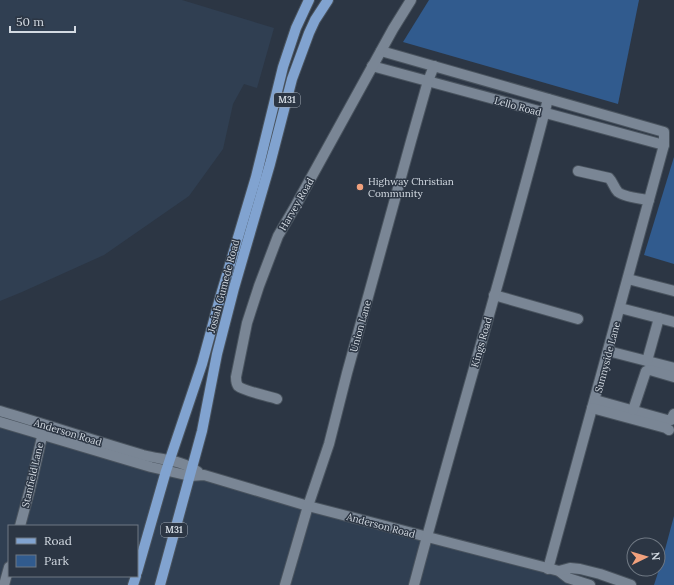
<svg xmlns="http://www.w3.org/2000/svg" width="674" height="585" font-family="Lora,serif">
	<rect width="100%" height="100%" fill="#2c3644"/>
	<g fill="#303f52" fill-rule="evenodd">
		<path d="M0,0h182l92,28 -17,60 -13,-4 -11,20 -10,45 -34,47 -85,59 -82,37 -22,9z"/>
		<path d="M0,422l190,55 299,77 98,31h-587zM9,526h128v50h-128z"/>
	</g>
	<g fill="#315b8e">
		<path d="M429,0h210l-21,104 -215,-62z"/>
		<path d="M674,157v107l-30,-9z"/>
		<path d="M674,516v69h-20l9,-28z"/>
	</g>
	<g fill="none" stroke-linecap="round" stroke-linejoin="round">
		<defs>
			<g id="minor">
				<path d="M381,51l283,81v13l-116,424"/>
				<path d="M372,66l292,79"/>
				<path d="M578,171l31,7c4,4 5,10 9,14 6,5 24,7 31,8"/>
				<path d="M628,279l46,12"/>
				<path d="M494,295l84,24"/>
				<path d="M620,308l54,14"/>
				<path d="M608,351l66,17"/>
				<path d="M647,361l12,-43"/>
				<path d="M277,399c-8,-3 -34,-8 -39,-13 -2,-3 -2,-6 -2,-9l11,-54 12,-37 19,-50 18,-31 97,-176 18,-29"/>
				<path d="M595,400l72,20h4l3,-6"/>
				<path d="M592,408l74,20 3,2"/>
				<path d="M633,410l13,-39 4,-1 24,7"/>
				<path d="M0,411c48,14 95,30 143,44 19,5 40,5 55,17"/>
				<path d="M0,422l151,45 39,9 14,-1 104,31 251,65 9,7 22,7"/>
				<path d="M20,526l10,-37 14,-61"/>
				<path d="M559,571l11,-3 10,1 20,5 31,11"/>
				<path d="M4,585l5,-18"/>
				<path d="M285,585l23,-79 21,-62 18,-71 64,-232 17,-60 6,-15"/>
				<path d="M414,585c43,-162 92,-323 134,-486"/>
			</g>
			<g id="major">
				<path d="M137,572l29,-101 36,-107 18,-66 36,-121 27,-110 13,-39 13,-28"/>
				<path d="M133,585l3,-9"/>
				<path d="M160,585l42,-154 15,-77 17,-66 36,-124 22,-85 17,-46 6,-13 13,-20"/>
			</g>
		</defs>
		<use href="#minor" stroke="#49535e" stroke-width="12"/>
		<use href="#major" stroke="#49535e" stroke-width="12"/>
		<use href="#minor" stroke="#7a8695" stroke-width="10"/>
		<use href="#major" stroke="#81a3d0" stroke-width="10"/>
	</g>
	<circle fill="#f1a17d" stroke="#2c3644" stroke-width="1.5" cx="360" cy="187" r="4"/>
	<g text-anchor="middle" stroke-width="3" stroke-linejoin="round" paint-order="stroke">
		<g fill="#2c3644" stroke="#a1a9b3" stroke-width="1">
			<rect x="274" y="93" width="26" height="14" rx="3"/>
			<rect x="161" y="523" width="26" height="14" rx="3"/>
		</g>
		<g font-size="9" font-weight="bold" fill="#d3dae2">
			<text x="287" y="103">M31</text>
			<text x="174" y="533">M31</text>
		</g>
		<g font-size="10" fill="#d3dae2" stroke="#2c3644">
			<text transform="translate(518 106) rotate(15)" y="4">Lello Road</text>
			<text transform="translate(296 204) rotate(-60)" y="4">Harvey Road</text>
			<text transform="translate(223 286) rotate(-75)" y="4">Josiah Gumede Road</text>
			<text transform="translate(360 326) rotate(-74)" y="4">Union Lane</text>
			<text transform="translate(481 342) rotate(-74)" y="4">Kings Road</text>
			<text transform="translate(607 357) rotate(-75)" y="4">Sunnyside Lane</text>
			<text transform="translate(68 432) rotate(17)" y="4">Anderson Road</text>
			<text transform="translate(32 475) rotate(-77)" y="4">Stanfield Lane</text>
			<text transform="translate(381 525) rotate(15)" y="4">Anderson Road</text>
		</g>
		<g font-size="10" fill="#d3dae2" stroke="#2c3644" text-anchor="start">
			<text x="368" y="185">Highway Christian<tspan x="368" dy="12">Community</tspan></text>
		</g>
	</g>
	<rect x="8" y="525" width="130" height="52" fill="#2c3644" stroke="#6f7883"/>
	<rect x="16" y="538" width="20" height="6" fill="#81a3d0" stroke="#6f7883"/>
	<text x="44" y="545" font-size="12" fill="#d3dae2">Road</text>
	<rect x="16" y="555" width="20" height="12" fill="#315b8e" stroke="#6f7883"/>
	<text x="44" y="565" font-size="12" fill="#d3dae2">Park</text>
	<g transform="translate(646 557) rotate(85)"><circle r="19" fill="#2c3644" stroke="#6f7883"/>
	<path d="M0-3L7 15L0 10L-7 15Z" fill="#f1a17d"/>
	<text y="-6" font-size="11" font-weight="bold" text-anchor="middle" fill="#d3dae2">N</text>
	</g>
	<path d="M10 26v6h65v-6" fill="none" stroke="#d3dae2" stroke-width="2"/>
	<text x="16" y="26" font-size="12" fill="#d3dae2" stroke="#2c3644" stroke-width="3" paint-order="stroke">50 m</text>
</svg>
